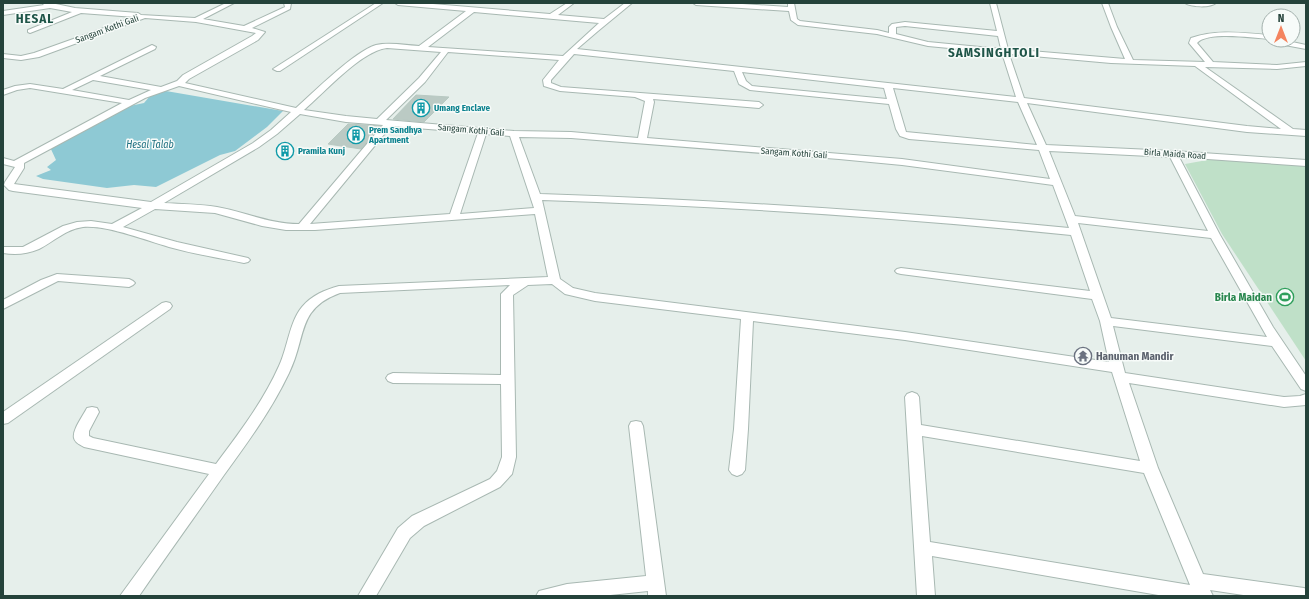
<svg xmlns="http://www.w3.org/2000/svg" width="1309" height="599" font-family="'Fira Sans Condensed',sans-serif">
	<rect width="100%" height="100%" fill="#e6efeb"/>
	<path fill="#bfe0c8" d="M1213,159l93,6v196l-84,-127 -37,-70z"/>
	<path fill="#8ec9d4" d="M166,91l117,20 -16,16 -32,24 -15,4 -64,32 -22,-2 -27,3 -64,-9 -7,-3 15,-6 -4,-3 9,-7 -6,-13 75,-40 19,-4 6,-7z"/>
	<g fill="#bbcac4" stroke="#b8c9c2">
		<path d="M416,95l33,2 -25,25 -31,-3z"/>
		<path d="M348,124l32,2 -19,23 -33,-5z"/>
	</g>
	<g fill="none" stroke-linecap="round" stroke-linejoin="round">
		<defs>
			<g id="minor">
				<path d="M42,3h9l24,5 63,5 3,2 54,3 31,-15h8l-31,16 41,7 41,-19 -1,-4h7l-1,6 -38,19 13,4 -7,8 -69,39 -4,4 111,25c18,-16 59,-57 80,-63 13,-3 29,0 43,1l47,-35 -68,-6 -3,-2h26l129,11 17,-11h7l-16,12 46,4 21,-16h7l-34,28 -21,18 439,48 -14,-44 -74,-7 -51,-12 -79,-9 -7,-5 -2,-9 -93,-6 -3,-2h35l60,4v-4h6l3,16 3,2 77,9 12,3v-6l3,-3 13,-2 92,9 -7,-28h6l12,46 117,10 -14,-32 -9,-24h6l9,24 16,33 72,2 -16,-19 2,-5c26,-9 52,-5 78,-3v5h14l23,5v4l-37,-7 -1,-2 1,-1c-16,-1 -61,-8 -72,4l16,19 64,3 29,-3v4l-29,3 -72,-2 88,62 13,1v6l-59,-4 -220,-29 19,42 127,6 133,9v6l-127,-9 41,78 53,92 33,49v15l-5,-2 -29,-43 -159,-20 12,47 159,24 16,-1 6,-2v11l-22,2 -155,-24 29,85 45,106 101,14 2,1v7h-56l-40,-6 3,6h-49l-232,-40 3,40h-18l-12,-199 2,-3 5,-2 5,2 2,3 2,28 219,36 -28,-89 -207,-32 -152,-19 -5,108 -3,41 -3,4 -5,2 -5,-2 -3,-4 5,-41 7,-110 -146,-18 -30,-7 -13,-10 -24,1 -15,10 3,162 -4,17 -12,13 -76,39 -14,12 -34,58h-18l40,-68 14,-12 78,-37 7,-8 5,-14 -1,-73 -108,-1 -5,-2 -2,-3 2,-3 5,-2 108,2v-81l9,-9 -170,8c-44,16 -33,44 -51,80 -17,36 -41,69 -65,102 -28,40 -57,80 -85,121h-19l89,-122 -125,-27c-3,-2 -9,-4 -10,-9 -2,-8 9,-22 13,-30l5,-1 5,1 2,4 -10,19v5l4,2 123,26c23,-31 47,-62 63,-98 9,-19 10,-43 23,-59 10,-12 23,-17 37,-21l209,-9 -13,-63 -220,16h-29l-24,-4 -47,-13 -60,-4 -32,18 54,15 71,16 2,2 -2,2 -4,1c-25,-5 -50,-9 -75,-16 -24,-7 -62,-22 -86,-20 -17,2 -30,15 -44,22 -12,5 -23,6 -36,4v-6h20l40,-21 14,-4 14,-1 21,3 30,-16 -129,-17 -4,-1 -5,-5 1,-3 10,-15 -12,-3v-6l11,3 108,-58 -92,-15 -13,2 -14,5v-5l12,-4 15,-2 33,5 89,-44 4,2 -1,2 -55,27 61,11 16,-6 6,-6 69,-39 4,-3 -60,-11 -51,-4 -106,39 -18,3 -18,-2v-4l18,2 13,-3 101,-36 -54,-4 -51,20 -2,-1v-2l44,-18 -22,-4 -47,7v-4l41,-6zM474,12l125,11 -36,33 -135,-9zM905,26l93,10 3,13 -73,-7 -32,-8v-7zM387,48l54,4 -22,26 -42,41 -31,-3 -42,-6c21,-18 57,-59 83,-62zM448,52l111,8 -16,20 1,6 16,5 75,6 10,4 -7,37 -67,-6 -57,-1 -128,-11 39,-38zM574,54l160,17 5,13 11,6 139,14 7,25 4,7 9,3 130,11 11,29 -148,-20 -255,-21 7,-36 -1,-3 106,9 4,-3 -4,-3 -198,-15 -10,-4v-3zM1009,54l102,9 84,3 86,63 -34,-3 -223,-28zM742,72l142,16 3,11 -135,-13 -6,-5zM93,80l58,10 -22,10 -57,-10zM179,86l112,26 -20,18 -18,13 -102,59 -137,-18 10,-16v-5l121,-65zM893,88l125,14 19,43 -131,-13zM300,114l46,8 37,3 -84,99c-29,0 -54,-12 -82,-17 -17,-3 -36,-3 -53,-4l95,-56 18,-13zM391,126l87,7 -28,81 -140,10zM486,134l24,2 24,72 -74,6zM519,137l52,1 268,21 63,6 151,20 16,43c-176,-17 -353,-28 -529,-34zM1049,151l121,6 38,74 -133,-15zM542,200c177,6 352,17 529,35l19,56 -189,-23 -4,1 -2,2 2,2 4,1 191,25 8,22 9,41 -204,-30 -310,-39 -22,-5 -13,-9zM1078,223l133,15 56,99 -156,-19zM922,436l222,37 46,112 -260,-43z"/>
				<path d="M376,3h7l-103,68h-3l-4,-2z"/>
				<path d="M1185,3h31c-6,5 -25,4 -31,0z"/>
				<path d="M57,274l72,5 4,2 2,2 -2,2 -4,2 -71,-6 -55,28v-9l38,-20z"/>
				<path d="M166,302l4,1 2,3 -2,3 -162,114 -5,1v-12l159,-109z"/>
				<path d="M636,421l5,1 2,4 23,170h-18v-5l-47,5h-65l3,-5 28,-7 79,-8 -17,-150 2,-4z"/>
			</g>
		</defs>
		<use href="#minor" stroke="#a8b8b2" stroke-width="2"/>
		<use href="#minor" fill="#fff" fill-rule="evenodd"/>
	</g>
	<defs>
		<symbol id="building-ring" viewBox="-11 -11 22 22"><circle r="9.5" fill="#f7fbf9" stroke="#0f9aa8" stroke-width="1.5"/><path d="M-4-6H4V6H1V3H-1V6H-4ZM-2.5-4.3h1.7v1.8h-1.7ZM.8-4.3h1.7v1.8H.8ZM-2.5-1h1.7V.8h-1.7ZM.8-1h1.7V.8H.8Z" fill="#0f9aa8"/></symbol>
		<symbol id="stadium-ring" viewBox="-11 -11 22 22"><circle r="9.5" fill="#f7fbf9" stroke="#2e9e5b" stroke-width="1.5"/><path d="M0-5a6.5 5 0 1 0 0 10a6.5 5 0 1 0 0-10ZM-3.5-1.8h7v3.6h-7Z" fill="#2e9e5b"/></symbol>
		<symbol id="temple-ring" viewBox="-11 -11 22 22"><circle r="9.5" fill="#f7fbf9" stroke="#6b7280" stroke-width="1.5"/><path d="M0-6L5-2H3V0L6.5 2.5H4V6H1.5V3h-3V6H-4V2.5H-6.5L-3 0V-2H-5Z" fill="#6b7280"/></symbol>
	</defs>
	<g fill-rule="evenodd">
		<use href="#building-ring" x="411" y="98" width="20" height="20"/>
		<use href="#building-ring" x="346" y="125" width="20" height="20"/>
		<use href="#building-ring" x="275" y="141" width="20" height="20"/>
		<use href="#stadium-ring" x="1275" y="287" width="20" height="20"/>
		<use href="#temple-ring" x="1073" y="346" width="20" height="20"/>
	</g>
	<g text-anchor="middle" stroke-width="3" stroke-linejoin="round" paint-order="stroke">
		<g font-size="9" fill="#24423a" stroke="#f7fbf9">
			<text transform="translate(107 29) rotate(-20)" y="3">Sangam Kothi Gali</text>
			<text transform="translate(471 130) rotate(5)" y="3">Sangam Kothi Gali</text>
			<text transform="translate(794 153) rotate(4)" y="3">Sangam Kothi Gali</text>
			<text transform="translate(1175 154) rotate(4)" y="3">Birla Maida Road</text>
		</g>
		<g font-size="9" font-weight="bold" fill="#0d838f" stroke="#f7fbf9" text-anchor="start">
			<text x="434" y="111">Umang Enclave</text>
			<text x="369" y="133">Prem Sandhya<tspan x="369" dy="10">Apartment</tspan></text>
			<text x="298" y="154">Pramila Kunj</text>
		</g>
		<g font-size="10" font-style="italic" fill="#1c6f80" stroke="#f7fbf9">
			<text x="150" y="148">Hesal Talab</text>
		</g>
		<g font-size="11" font-weight="bold" fill="#27864d" stroke="#f7fbf9" text-anchor="end">
			<text x="1272" y="301">Birla Maidan</text>
		</g>
		<g font-size="11" font-weight="bold" fill="#5b616d" stroke="#f7fbf9" text-anchor="start">
			<text x="1096" y="360">Hanuman Mandir</text>
		</g>
		<g font-size="13" font-weight="bold" letter-spacing="1" fill="#1f5548" stroke="#f7fbf9">
			<text x="35" y="23">HESAL</text>
			<text x="994" y="57">SAMSINGHTOLI</text>
		</g>
	</g>
	<rect width="1309" height="599" fill="none" stroke="#24423a" stroke-width="8"/>
	<g transform="translate(1281 28)"><circle r="19" fill="#f7fbf9" stroke="#a3b1ad"/>
	<path d="M0-3L7 15L0 10L-7 15Z" fill="#f4845f"/>
	<text y="-6" font-size="11" font-weight="bold" text-anchor="middle" fill="#24423a">N</text>
	</g>
</svg>
